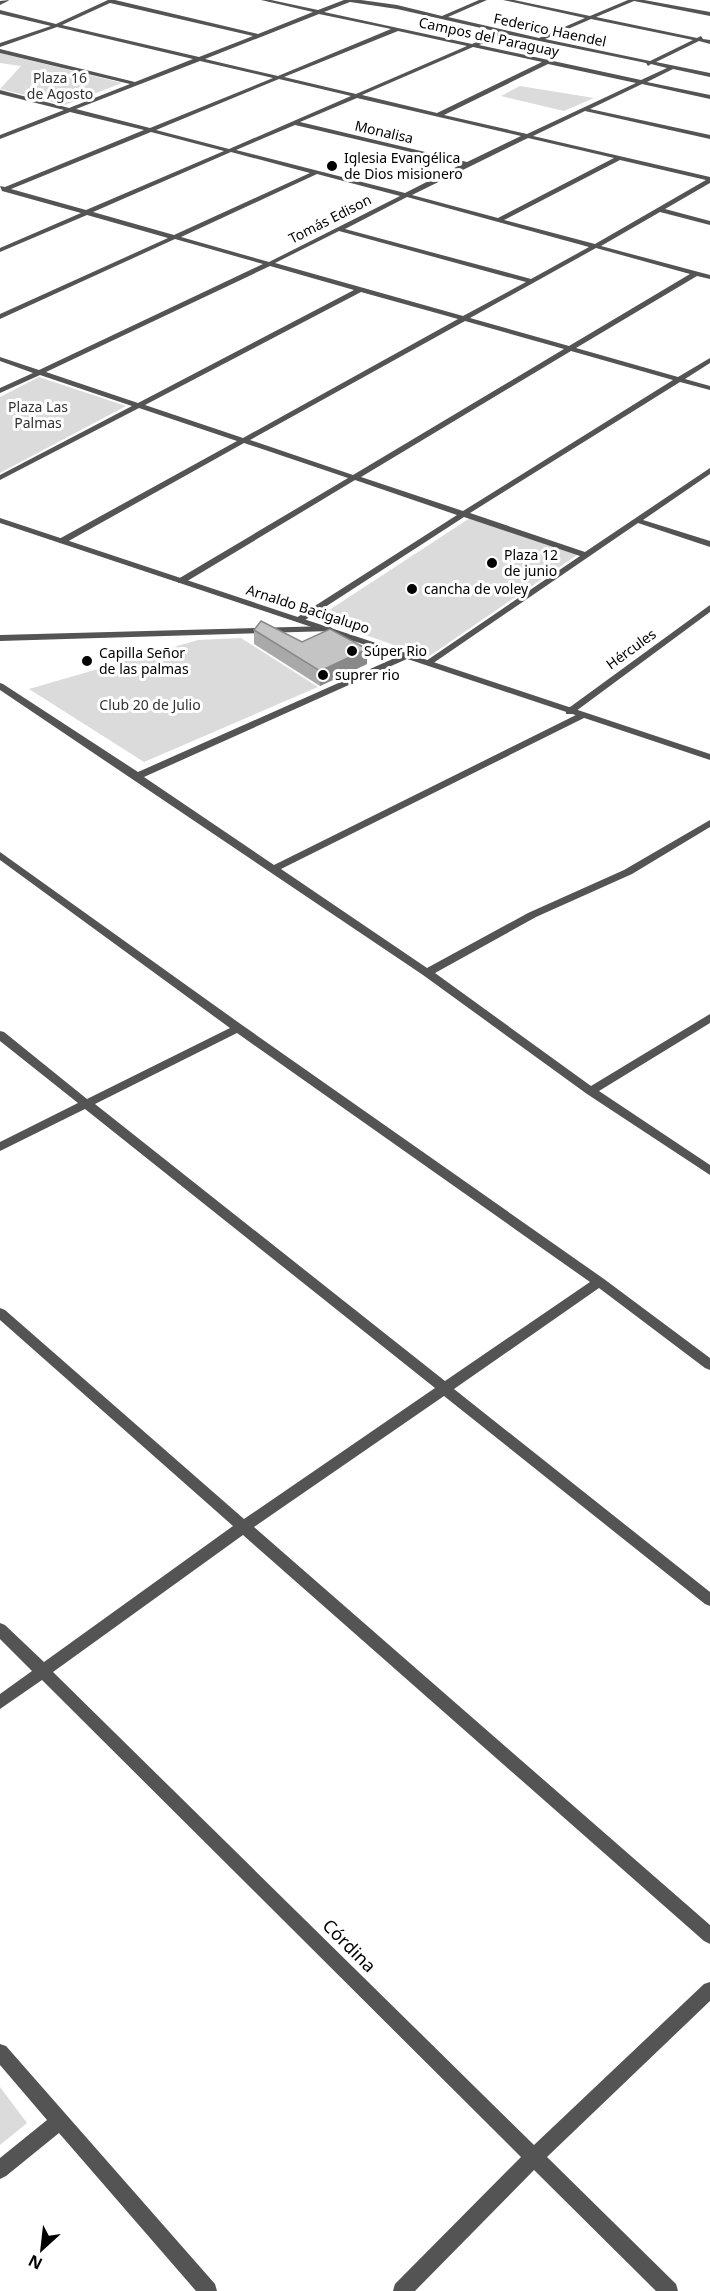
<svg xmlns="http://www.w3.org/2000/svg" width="710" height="2291" font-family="'Noto Sans',sans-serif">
	<rect width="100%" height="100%" fill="#fff"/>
	<g fill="#dbdbdb">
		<path d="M0,53l122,30 -57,22 -65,-16 21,-23 -21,-3z"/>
		<path d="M520,86l74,12 -30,13 -63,-15z"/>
		<path d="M39,377l87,29 -126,67v-76z"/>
		<path d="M470,518l107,37 -149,102 -111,-39z"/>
		<path d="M241,638l77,49 -174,75 -115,-73 169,-49z"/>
		<path d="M0,2087l27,36 -27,22z"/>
	</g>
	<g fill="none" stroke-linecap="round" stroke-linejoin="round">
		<g fill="#545454" fill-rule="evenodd">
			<path d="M9,0l-1,1 -8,4v-4z"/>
			<path d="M108,0h7l143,34 55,-22 -52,-12h10l47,10 26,-10h17l36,5 45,11 37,-16h8l-39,17 91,21 46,-20 -82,-18h11l76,16 38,-16h16l66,12v4l-76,-15 -38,16 101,21 4,-2 2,3 7,1v4l-11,-3 -43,21 54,11v4l-37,-8 -26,13 63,13v4l-68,-15 -52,25 120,26v4l-125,-28 -52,25 177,41v6l-45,26 45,12v4l-50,-13 -59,34 109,29v4l-13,-3 -121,72 102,29 32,-19v5l-25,16 25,7v4l-30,-8 -210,131 115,39 125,-84v6l-67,46 67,21v6l-72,-24 -209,143 -5,-3 2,-2 154,-105 -116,-39 -162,105h-6v-4l161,-103 -102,-35 -171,103h-6v-4l170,-101 -104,-35 -179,100h-6v-4l178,-98 -98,-33 -139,72v-5l132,-69 -92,-31 -40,18v-5l33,-15 -33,-12v-4l39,13 224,-106 -88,-25 -175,80v-5l168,-76 -81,-23 -87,37v-4l81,-35 -79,-22 -2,-5 5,1 139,-57 -74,-18 -70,27v-4l64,-25 -64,-16v-4l69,18 61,-24 -130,-31v-4l135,33 58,-23 -136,-32 -57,20v-4l51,-17 -51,-12v-4l56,14zM350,2l47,7 102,23 -27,12 -148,-32zM110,3l143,33 -54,21 -137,-32zM319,14l72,15 -113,47 -73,-17zM591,19l102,21 -43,21 -105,-22zM398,31l69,15 -111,48 -72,-17zM505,34l141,29 2,3 3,-2 16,4 -26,12 -162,-35zM473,47l69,15 -105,51 -75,-18zM200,61l73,17 -123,50 -74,-19zM548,64l88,19 -109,51 -83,-19zM279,79l72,17 -122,53 -73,-19zM357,98l164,38 -54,26 -167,-40zM295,125l167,39 -57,29 -169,-43zM151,132l73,19 -138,59 -75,-21zM528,138l86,20 -116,60 -86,-23zM231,152l79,21 -136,62 -81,-23zM620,160l86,20 -111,64 -91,-24zM317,174l83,22 -131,66 -88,-25zM407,197l182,50 -58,32 -186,-50zM339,231l187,51 -63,34 -188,-53zM596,248l94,26 -121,72 -99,-28zM270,266l84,24 -216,113 -92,-31zM361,292l97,27 -215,119 -98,-33zM465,321l99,28 -211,126 -103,-35zM571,351l102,29 -210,131 -102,-34z"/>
			<path d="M710,605v7l-138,102h-6v-4z"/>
			<path d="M329,626l4,3 -1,2 -332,10v-6z"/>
			<path d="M406,653l5,3 -2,2 -265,119 130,88 304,-151h6v4l-303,151 146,99 101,-55 96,-43 86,-50v7l-78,47 -96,43 -101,56 156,113 119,-72v9l-111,68 111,74v10l-123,-81 -164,-119 -423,-285v-7l3,1 135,88z"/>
			<path d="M0,852l242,173 362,254 106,79v12l-5,-2 -106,-80 -145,101 256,203v14l-5,-2 -261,-208 -190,131 456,398v19l-6,-3 -461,-406 -190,137 481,473 170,-161 6,-2v19l-163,156 129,127 2,7h-22l-122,-121 -119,121h-22l2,-7 126,-127 -479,-477 -42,29v-15l32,-23 -32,-32v-16l5,2 39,37 189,-136 -233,-206v-12l5,2 239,209 191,-131 -350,-279 -85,42v-9l78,-39 -78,-62v-10l4,1 83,67 143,-71 -230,-168zM237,1033l353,249 -145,99 -350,-277z"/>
			<path d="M0,2044l6,2 209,238 2,7h-21l-137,-158 -53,43 -6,3v-21l47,-38 -47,-55z"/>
		</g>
		<path fill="#545454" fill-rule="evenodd" d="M0,518l710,236v6l-710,-237z"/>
	</g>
	<path fill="#a9a9a9" d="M254,630l48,12 65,7v15l-47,22 -66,-42z"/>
	<path fill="#898989" d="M367,649v15l-47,22v-15z"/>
	<path fill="#c4c4c4" stroke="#898989" stroke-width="1.5" d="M261,621l41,21 28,-13 37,20 -47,22 -66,-41z"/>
	<g fill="#000" stroke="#fff" stroke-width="2">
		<circle cx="332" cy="166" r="6"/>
		<circle cx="492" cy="563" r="6"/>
		<circle cx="412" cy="589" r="6"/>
		<circle cx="352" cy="651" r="6"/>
		<circle cx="87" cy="661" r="6"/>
		<circle cx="323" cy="675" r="6"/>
	</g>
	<g text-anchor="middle" stroke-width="6" stroke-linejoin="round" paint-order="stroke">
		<g font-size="14" fill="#000" stroke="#fff">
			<text transform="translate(550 30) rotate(12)" y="5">Federico Haendel</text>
			<text transform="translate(489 37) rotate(12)" y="5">Campos del Paraguay</text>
			<text transform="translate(384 132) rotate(13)" y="5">Monalisa</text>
			<text transform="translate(330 219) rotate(-27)" y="5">Tomás Edison</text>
			<text transform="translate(308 609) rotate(18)" y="5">Arnaldo Bacigalupo</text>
			<text transform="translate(631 649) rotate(-36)" y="5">Hércules</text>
		</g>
		<g font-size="14" fill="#323232" stroke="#fff">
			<text x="60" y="83">Plaza 16<tspan x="60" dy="16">de Agosto</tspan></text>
			<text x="38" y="412">Plaza Las<tspan x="38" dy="16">Palmas</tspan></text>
			<text x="150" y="710">Club 20 de Julio</text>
		</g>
		<g font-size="14" fill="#000" stroke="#fff" text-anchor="start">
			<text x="344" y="163">Iglesia Evangélica<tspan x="344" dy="16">de Dios misionero</tspan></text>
			<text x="504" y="560">Plaza 12<tspan x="504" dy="16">de junio</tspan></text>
			<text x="424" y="594">cancha de voley</text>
			<text x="364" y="656">Súper Rio</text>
			<text x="99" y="658">Capilla Señor<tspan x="99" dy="16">de las palmas</tspan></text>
			<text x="335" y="680">suprer rio</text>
		</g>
		<g font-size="18" fill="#000" stroke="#fff">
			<text transform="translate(349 1946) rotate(45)" y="6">Córdina</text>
		</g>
	</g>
	<g transform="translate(42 2249) rotate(207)" stroke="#ffffff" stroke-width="4.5" paint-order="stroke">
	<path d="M0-4.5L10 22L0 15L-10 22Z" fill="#000000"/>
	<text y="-9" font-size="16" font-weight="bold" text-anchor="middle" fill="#000000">N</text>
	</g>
</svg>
